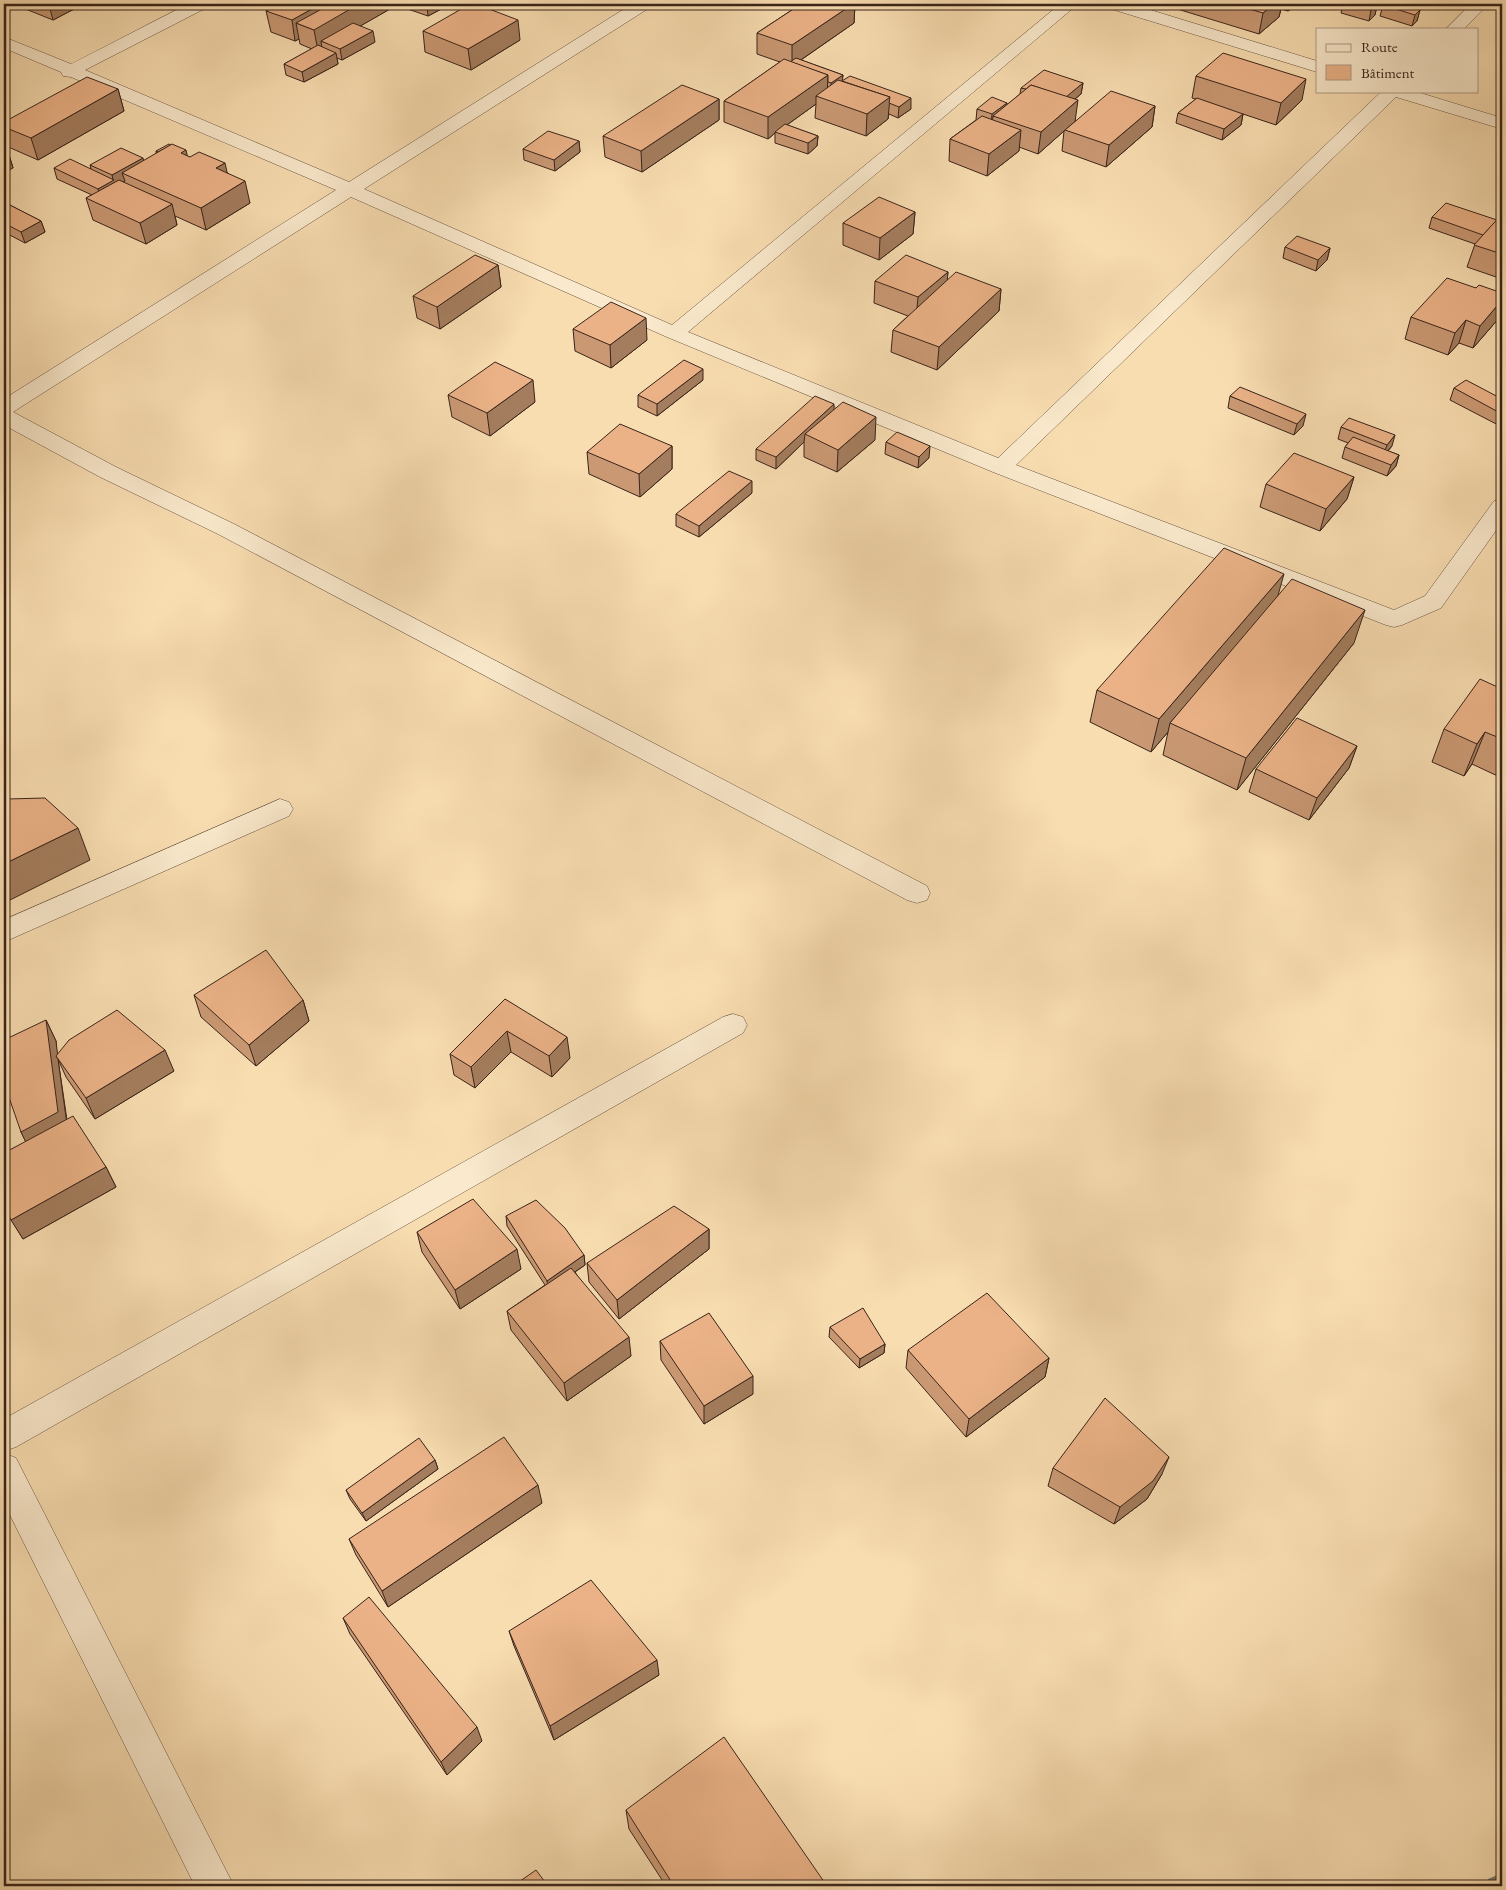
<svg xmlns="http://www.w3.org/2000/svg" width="1506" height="1890" font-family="'EB Garamond',serif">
	<rect width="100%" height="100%" fill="#f8ddb1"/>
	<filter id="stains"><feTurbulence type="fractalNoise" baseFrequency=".004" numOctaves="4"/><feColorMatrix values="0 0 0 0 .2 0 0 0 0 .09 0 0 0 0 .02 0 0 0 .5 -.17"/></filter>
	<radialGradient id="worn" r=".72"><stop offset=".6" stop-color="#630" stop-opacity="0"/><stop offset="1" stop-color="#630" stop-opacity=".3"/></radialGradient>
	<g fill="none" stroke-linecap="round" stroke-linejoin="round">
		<path fill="#757f71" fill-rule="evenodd" d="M1502,1873v13h-16l2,-7z"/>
		<defs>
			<g id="minor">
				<path d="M188,4h20l-2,4 -121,62 264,112 283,-178h19l-2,4 -285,181 308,136 388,-321h18l-390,328 310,126 384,-367h32l88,27v11l-106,-32 -380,368 378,145 31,-14 69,-95 8,-2v23l-61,86 -39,17 -8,2 -8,-2 -393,-153 -326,-135 -316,-140 -338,215 103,55 118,57 693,362 3,7 -3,7 -10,3 -10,-3 -689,-366 -118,-57 -96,-52v-26l332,-209 -265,-113 -8,-1 -2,-4 -57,-24v-11l67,27z"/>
				<path d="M1106,4h25l186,57v11l-209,-64z"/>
				<path d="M1471,4h17l-24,25h-18z"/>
				<path d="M280,799l9,3 4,7 -4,7 -285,126v-22z"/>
				<path d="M733,1014l10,3 4,8 -4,8 -727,414 -12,4v-32l719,-402z"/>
				<path d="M4,1453l12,5 218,428h-39l-191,-383z"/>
			</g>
		</defs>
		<use href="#minor" stroke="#695240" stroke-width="1"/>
		<use href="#minor" fill="#fae9cc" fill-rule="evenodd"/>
	</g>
	<g fill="#ca9974" stroke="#39241a">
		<path d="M22,4h57l1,2 -27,14 -30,-12z"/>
		<path d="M402,4h49l-23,12 -26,-9z"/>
		<path d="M738,4h21l-7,5z"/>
		<path d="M801,4h54l-1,19 -53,37 42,15 -1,6 69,28 -13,9 -9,-4 -1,5 -22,17 -51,-18 1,-14 -29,21 31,11 -1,10 -9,8 -33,-11v-10l-7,6 -44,-17v-21l56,-39 -23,-8v-21z"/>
		<path d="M1161,4h136l-9,7 -7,-2 -2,8 -20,17z"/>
		<path d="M1343,4h32l2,1 -2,10 -6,6 -28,-8z"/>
		<path d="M397,5l-37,21 15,16 -33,18 -5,-2 1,6 -34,18 -18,-7 -2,-11 28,-15 -12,-5 -1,-5 -4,2 -24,-9 -5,-21z"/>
		<path d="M1383,5l37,5 -3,11 -5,5 -32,-10z"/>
		<path d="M423,31l97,9 -49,30 -46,-18z"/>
		<path d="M1196,76l106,24 -26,25 -33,-11 -2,11 -19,15 -46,-17 2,-10 18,-14 -4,-1z"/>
		<path d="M1083,83l-2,11 -6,5v22l80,-15 -3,21 -46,40 -44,-16 2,-20 -26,23 -19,-7v4l-32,25 -38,-15 1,-22 26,-19 1,-11 30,-6v2l13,-11 1,-6z"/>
		<path d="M118,89l6,22 -86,49 -32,-14 7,22 -9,-29v-17z"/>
		<path d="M719,99v21l-77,52 -37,-15 -2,-21z"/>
		<path d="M579,141l1,11 -25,19 -31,-11 -1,-11z"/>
		<path d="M156,151l31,5 41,17 22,30 -44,27 -31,-14 2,9 -31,19 -53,-24 -7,-22 6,-3 -35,-16 -3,-11 37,1 -1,-4 54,-4 12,-7z"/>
		<path d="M4,202l37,19 4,11 -20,11 -21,-11z"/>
		<path d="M1502,211v68l-35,-12 8,-23 -46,-16 3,-11 65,3 3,-4z"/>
		<path d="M915,212l-2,22 -34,26 -36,-15v-22z"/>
		<path d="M1285,247l45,1 -3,12 -11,11 -33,-13z"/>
		<path d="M498,265l3,22 -61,42 -23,-11 -4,-22z"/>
		<path d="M948,272l-1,8 54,9 -2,22 -62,59 -46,-18 2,-22 15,-14 -34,-13 1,-22z"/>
		<path d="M1476,288l26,5v16l-2,8 -27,31 -14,-5 -11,12 -43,-16 6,-22z"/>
		<path d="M573,329l74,11 -36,28 -36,-17z"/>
		<path d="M703,380l-46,36 -19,-9v-12z"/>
		<path d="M1454,388l48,11v28l-52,-27z"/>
		<path d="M448,395l87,7 -45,34 -38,-19z"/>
		<path d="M1230,396l73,30 -9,9 -66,-27z"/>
		<path d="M834,410l41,30 -38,32 -33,-15v-15l-28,27 -20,-9v-11z"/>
		<path d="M1341,427l51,19 -4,5 11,4 -3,11 -9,10 -45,-18 3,-11 3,-4 -10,-4z"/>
		<path d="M886,442l43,16 -11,10 -33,-14z"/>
		<path d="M672,446v23l-32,28 -51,-23 -2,-22z"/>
		<path d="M1354,477l-7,22 -27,32 -60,-24 6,-23z"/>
		<path d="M752,493l-53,44 -23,-11v-12z"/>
		<path d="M1277,597l77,46 -117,147 -74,-35 5,-23 -17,20 -61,-30 7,-32z"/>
		<path d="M1502,689v89l-30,-14 -8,12 -32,-14 12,-33z"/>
		<path d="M1357,746l-8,22 -40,52 -60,-28 7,-23z"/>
		<path d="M194,995l109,5 6,21 -53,45 -55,-49z"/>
		<path d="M505,999l65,59 -18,19 -41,-25 -36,36 -21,-13 -4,-21z"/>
		<path d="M46,1020l10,21 1,14 117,16 -79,48 -29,-42 -8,-18 9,61 39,47 10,20 -93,52 -19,-31v-55l22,-11 -5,-10z"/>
		<path d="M506,1216l78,39 1,10 -10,7 56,84 -64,45 -56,-71 -4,-19 38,-26 -38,-59z"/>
		<path d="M709,1229v20l-90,70 -30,-37 -2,-19z"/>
		<path d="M417,1232l104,37 -61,40 -38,-57z"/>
		<path d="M830,1327l55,17 -1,9 -25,15 -30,-31z"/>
		<path d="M660,1341l93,53 -49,30 -43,-64z"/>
		<path d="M908,1350l141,8 -4,19 -79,60 -60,-69z"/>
		<path d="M435,1460l3,9 -72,52 -16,-22 -4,-9z"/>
		<path d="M1053,1468l109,6 -15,25 -33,25 -66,-38z"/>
		<path d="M542,1503l-154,104 -32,-52 -7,-16z"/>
		<path d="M343,1618l139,123 -35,34 -97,-141z"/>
		<path d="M509,1631l150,44 -105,65 -40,-94z"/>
		<path d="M626,1810l201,76h-161l-37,-57z"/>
	</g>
	<g fill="#a47d5e" stroke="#39241a">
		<path d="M60,4h19l1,2 -27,14 -3,-11z"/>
		<path d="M321,4h76v1l-68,39 -8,-3 1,7 -4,3 -4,-21 -18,-7 3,16 -4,2 -3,-21z"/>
		<path d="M430,4h21l-23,12 -1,-10z"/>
		<path d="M752,4h7l-7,5z"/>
		<path d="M853,4h2l-1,19 -62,43v-21z"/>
		<path d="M1274,4h8l-3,13 -20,17 4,-21z"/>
		<path d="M1289,4h8l-9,7z"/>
		<path d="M1377,5l-2,10 -6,6 2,-11z"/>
		<path d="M1420,10l-3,11 -5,5 3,-11z"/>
		<path d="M518,20l2,20 -49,30 -3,-21z"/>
		<path d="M373,31l2,11 -33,18 -2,-11z"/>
		<path d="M336,53l2,11 -34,18 -2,-10z"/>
		<path d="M828,75l-1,21h-11v8l-39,28h-2v1l-7,6v-22z"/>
		<path d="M843,75l-1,11 -11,8v-11z"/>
		<path d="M1306,79l-4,21 -26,25 5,-22z"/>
		<path d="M1083,83l-2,11 -22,18 1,-11z"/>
		<path d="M118,89l6,22 -86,49 -7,-22z"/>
		<path d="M890,97l-2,22 -22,17 1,-22z"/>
		<path d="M911,98v11l-13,9 1,-11z"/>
		<path d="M719,99v21l-77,52 -1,-21z"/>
		<path d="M1078,100l-3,22 -10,8 -1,1 -26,23 3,-22z"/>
		<path d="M1007,103l-1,11 -13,2 -1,8 -1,1 1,-11z"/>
		<path d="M1155,106l-3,21 -46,40 3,-22z"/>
		<path d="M1243,114l-2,11 -19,15 2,-11z"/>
		<path d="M1021,130l-2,21 -32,25 2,-22z"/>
		<path d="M818,136l-1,10 -9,8v-11z"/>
		<path d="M579,141l1,11 -25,19 -1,-11z"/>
		<path d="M6,146l7,22 -9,5v-26z"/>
		<path d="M186,150l5,22 -23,-16z"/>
		<path d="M143,158l3,11 -24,4 3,8 -10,5 -14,14 -3,-11 15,-9 -1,-5z"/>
		<path d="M225,163l5,22 -14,-17z"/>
		<path d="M245,181l5,22 -44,27 -5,-22z"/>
		<path d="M172,204l5,21 -31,19 -6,-21z"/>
		<path d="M915,212l-2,22 -34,26 1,-22z"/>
		<path d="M41,221l4,11 -20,11 -4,-11z"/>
		<path d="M1330,248l-3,12 -11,11 2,-11z"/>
		<path d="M498,265l3,22 -61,42 -3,-22z"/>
		<path d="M948,272l-2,22 -30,25 2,-22z"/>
		<path d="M1001,289l-2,22 -62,59 2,-23z"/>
		<path d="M1502,300v9l-2,8 -27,31 7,-22z"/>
		<path d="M646,318l1,22 -36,28 -1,-23z"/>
		<path d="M1466,320l-7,23 -11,12 7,-22z"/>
		<path d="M703,369v11l-46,36v-12z"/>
		<path d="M533,380l2,22 -45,34 -3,-23z"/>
		<path d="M834,404v12l-29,18 -1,8 -28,27v-12z"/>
		<path d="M1306,414l-3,12 -9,9 3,-11z"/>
		<path d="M876,417l-1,23 -38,32 1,-22z"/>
		<path d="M1395,435l-3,11 -9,10 4,-11z"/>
		<path d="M672,446v23l-32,28 -1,-23z"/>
		<path d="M930,446l-1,12 -11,10 1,-11z"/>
		<path d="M1399,455l-3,11 -9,10 4,-11z"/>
		<path d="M1354,477l-7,22 -27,32 6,-22z"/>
		<path d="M752,481v12l-53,44v-11z"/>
		<path d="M1284,574l-9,32 -105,117 -2,9 -17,20 8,-33z"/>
		<path d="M1365,610l-11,33 -117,147 9,-32z"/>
		<path d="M1485,732l-13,32 -8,12 13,-32z"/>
		<path d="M1357,746l-8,22 -40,52 8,-22z"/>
		<path d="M78,828l12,32 -86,43v-39z"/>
		<path d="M303,1000l6,21 -53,45 -7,-21z"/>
		<path d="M46,1020l10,21 2,17 -2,-2 2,3 10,73 -37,21 -10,-21z"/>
		<path d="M507,1031l4,21 -36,36 -4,-21z"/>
		<path d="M567,1037l3,21 -18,19 -3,-21z"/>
		<path d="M165,1050l9,21 -79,48 -9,-21z"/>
		<path d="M106,1167l10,20 -93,52 -12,-19z"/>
		<path d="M709,1229v20l-90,70 -2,-19z"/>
		<path d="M517,1249l4,20 -61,40 -5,-19z"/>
		<path d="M584,1255l1,10 -37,25 -1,-9z"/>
		<path d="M629,1337l2,19 -64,45 -3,-18z"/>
		<path d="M885,1344l-1,9 -25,15 1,-9z"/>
		<path d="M1049,1358l-4,19 -79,60 3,-18z"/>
		<path d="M753,1376v18l-49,30v-18z"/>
		<path d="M1169,1457l-7,17 -15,25 -33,25 6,-17z"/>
		<path d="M435,1460l3,9 -72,52 -4,-8z"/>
		<path d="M538,1485l4,18 -154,104 -6,-16z"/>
		<path d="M657,1660l2,15 -105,65 -4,-14z"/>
		<path d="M477,1727l5,14 -35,34 -6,-13z"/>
	</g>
	<g fill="#ebb287" stroke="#39241a">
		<path d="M37,4h23l-10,5z"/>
		<path d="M279,4h42l-29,16 -26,-9z"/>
		<path d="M331,4h28l-45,26 -18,-7z"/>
		<path d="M422,4h8l-3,2z"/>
		<path d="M470,4h6l42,16 -50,29 -45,-18z"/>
		<path d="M801,4h52l-61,41 -35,-12z"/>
		<path d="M1232,4h42l-11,9z"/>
		<path d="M1349,4h26l2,1 -6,5z"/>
		<path d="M1384,4h16l20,6 -5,5 -32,-10z"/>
		<path d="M353,23l20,8 -33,18 -19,-8z"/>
		<path d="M318,45l18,8 -34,19 -18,-8z"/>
		<path d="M1223,53l83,26 -25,24 -85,-27z"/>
		<path d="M796,58l47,17 -12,8 -3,-1v-7l-38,-13z"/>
		<path d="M784,59l44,16 -60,42 -44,-16z"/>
		<path d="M1044,70l39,13 -17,14 -35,-12 -5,4 -5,-1z"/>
		<path d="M850,76l61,22 -12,9 -10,-4 1,-6 -48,-16z"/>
		<path d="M87,77l31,12 -87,49 -27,-11v-5z"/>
		<path d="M838,80l52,17 -23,17 -51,-18z"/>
		<path d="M682,85l37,14 -78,52 -38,-15z"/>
		<path d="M1031,85l47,15 -37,32 -48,-16z"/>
		<path d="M1111,91l44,15 -46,39 -44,-15z"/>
		<path d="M992,97l15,6 -15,11 -15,-5z"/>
		<path d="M1197,98l46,16 -19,15 -46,-16z"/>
		<path d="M982,116l39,14 -32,24 -39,-15z"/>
		<path d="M785,124l33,12 -10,7 -33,-11z"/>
		<path d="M548,131l31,10 -25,19 -31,-11z"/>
		<path d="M169,144l2,1 -13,7 -2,-1z"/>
		<path d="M172,144l14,6 -5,3 9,4 9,-5 26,11 -9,5 29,13 -44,27 -79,-35z"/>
		<path d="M121,148l22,10 -31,17 -22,-10z"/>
		<path d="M70,159l44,21 -16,9 -44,-21z"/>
		<path d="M119,180l53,24 -32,19 -54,-25z"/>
		<path d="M879,197l36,15 -35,26 -37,-15z"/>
		<path d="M4,202l37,19 -20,11 -17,-9z"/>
		<path d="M1446,203l51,17 -14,15 -51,-18z"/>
		<path d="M1502,214v40l-28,-9z"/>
		<path d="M1297,236l33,12 -12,12 -33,-13z"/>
		<path d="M475,255l23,10 -61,42 -24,-11z"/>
		<path d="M906,255l42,17 -30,25 -43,-16z"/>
		<path d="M956,272l45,17 -62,58 -46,-17z"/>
		<path d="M1447,278l29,10 3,-3 23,8v7l-22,26 -14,-6 -11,13 -44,-16z"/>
		<path d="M611,302l35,16 -36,27 -37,-16z"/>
		<path d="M684,360l19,9 -46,35 -19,-9z"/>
		<path d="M495,362l38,18 -46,33 -39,-18z"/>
		<path d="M1466,380l36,19v15l-48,-26z"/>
		<path d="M1240,387l66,27 -9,10 -67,-28z"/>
		<path d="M815,396l19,8 -58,53 -20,-8z"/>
		<path d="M843,402l33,15 -38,33 -33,-16z"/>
		<path d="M1349,418l46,17 -8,10 -46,-18z"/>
		<path d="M620,424l52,22 -33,28 -52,-22z"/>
		<path d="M897,432l33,14 -11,11 -33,-15z"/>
		<path d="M1353,437l46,18 -8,10 -46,-18z"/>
		<path d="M1294,453l60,24 -28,32 -60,-25z"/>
		<path d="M729,471l23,10 -53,45 -23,-12z"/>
		<path d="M1224,548l60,26 -125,145 -62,-29z"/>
		<path d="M1292,579l73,31 -119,148 -76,-35z"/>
		<path d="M1480,679l22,10v50l-17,-7 -8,12 -33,-15z"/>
		<path d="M1297,718l60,28 -40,52 -61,-29z"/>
		<path d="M4,793l3,6 38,-1 33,30 -74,36z"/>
		<path d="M266,950l37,50 -54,45 -55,-50z"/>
		<path d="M505,999l62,38 -18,19 -42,-25 -36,36 -21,-13z"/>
		<path d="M117,1010l48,40 -79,48 -30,-42 13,-16z"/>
		<path d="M46,1020l12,92 -37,20 -17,-49v-43z"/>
		<path d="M73,1116l33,51 -95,53 -7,-13v-54z"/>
		<path d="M473,1199l44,50 -62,41 -38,-58z"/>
		<path d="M536,1200l29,28 19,27 -37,26 -41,-65z"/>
		<path d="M674,1206l35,23 -92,71 -30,-37z"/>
		<path d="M571,1268l58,69 -65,46 -57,-72z"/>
		<path d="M987,1293l62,65 -80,61 -61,-69z"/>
		<path d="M863,1308l22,36 -25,15 -30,-32z"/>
		<path d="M709,1313l44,63 -49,30 -44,-65z"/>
		<path d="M1105,1398l64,59 -16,24 -33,26 -67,-39z"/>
		<path d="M504,1437l34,48 -156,106 -33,-52z"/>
		<path d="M419,1438l16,22 -73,53 -16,-23z"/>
		<path d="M591,1580l66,80 -107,66 -41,-95z"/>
		<path d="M369,1597l108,130 -36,35 -98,-144z"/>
		<path d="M724,1737l103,149h-153l-48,-76z"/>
		<path d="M536,1870l12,16h-35z"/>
	</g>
	<rect width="1506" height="1890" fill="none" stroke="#f8ddb1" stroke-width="20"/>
	<rect x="5" y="5" width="1496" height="1880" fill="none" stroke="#39241a" stroke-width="2.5"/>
	<rect x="10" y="10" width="1486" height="1870" fill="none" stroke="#39241a"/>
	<rect x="1316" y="28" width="162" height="65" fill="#fae9cc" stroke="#ad9a85"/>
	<rect x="1326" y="44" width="25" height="8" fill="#fae9cc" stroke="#ad9a85"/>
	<text x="1361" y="52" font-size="15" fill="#39241a">Route</text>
	<rect x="1326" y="65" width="25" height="15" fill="#ebb287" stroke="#ad9a85"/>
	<text x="1361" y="78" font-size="15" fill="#39241a">Bâtiment</text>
	<rect width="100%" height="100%" filter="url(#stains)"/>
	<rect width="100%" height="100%" fill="url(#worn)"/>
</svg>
